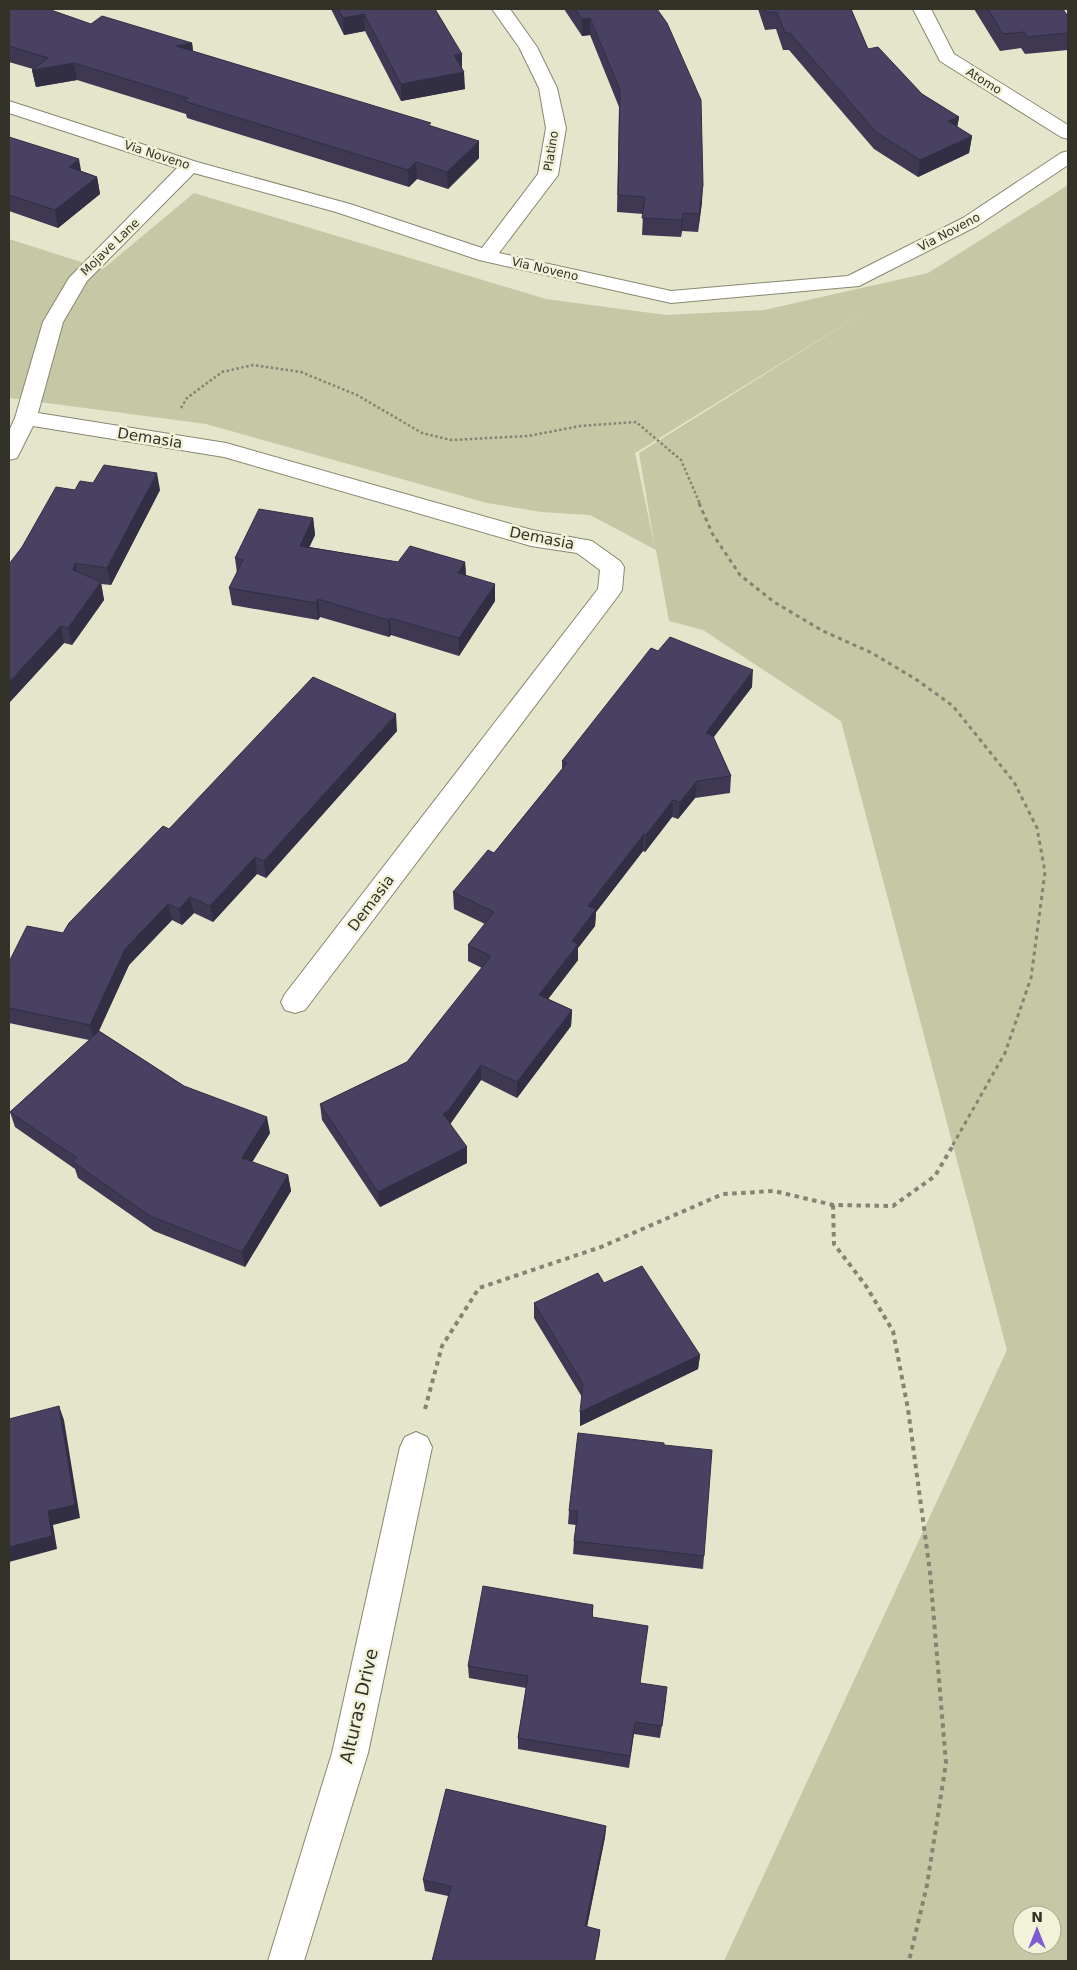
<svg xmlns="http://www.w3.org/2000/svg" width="1077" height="1970" font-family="'DejaVu Sans',sans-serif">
	<rect width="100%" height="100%" fill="#e4e5cb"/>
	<path fill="#c6c7a5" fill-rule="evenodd" d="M1068,185v1776h-344l283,-611 -166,-629 -138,-91 -34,-9 -13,-71 -66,-35 -49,-3 -54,-9 -281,-79 -197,-26v-159l94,30 91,-76 352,106 120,16 98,-5 164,-37zM874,306l-235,147 16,95 -20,-95zM1022,1915h30v30h-30z"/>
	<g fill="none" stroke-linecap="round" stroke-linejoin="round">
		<defs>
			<g id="minor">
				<path d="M492,9h18l27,38 20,41 9,40 -8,47 -59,78 172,38 177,-15 115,-58 98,-65 7,-2v14l-91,61 -118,60 -188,17 -192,-43 -143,-48 -142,-39 -107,108 -24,41 -25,91 188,30 306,87 60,11 28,20 4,6 -2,23 -4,6 -313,414 -10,3 -10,-3 -4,-8 4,-8 313,-405 2,-19 -23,-17 -46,-7 -307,-89 -191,-31 -16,32 -8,2v-29l6,-13 28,-96 26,-44 108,-110 -168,-55v-12l188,61 153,42 132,44 56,-74 8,-46 -7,-40 -20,-41z"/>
				<path d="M913,9h18l23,45 114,71v14l-7,-2 -121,-76z"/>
				<path d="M416,1432l11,5 5,10 -64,306 -64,208h-36l64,-208 68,-306 5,-10z"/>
			</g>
		</defs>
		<use href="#minor" stroke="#878870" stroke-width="2"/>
		<path stroke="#838472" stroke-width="2.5" stroke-dasharray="2.5 2.5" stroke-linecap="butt" d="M181,408l6,-10 35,-26 31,-7 48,7 56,23 65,38 29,7 77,-4 52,-10 56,-4 45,38 19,44"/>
		<path stroke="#838472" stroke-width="3" stroke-dasharray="4 4" stroke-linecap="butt" d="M699,503l13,30 28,42 34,27 49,29 49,22 45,27 36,26 61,76 23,46 8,44 -14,106 -26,75 -54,95"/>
		<g stroke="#838472" stroke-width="4" stroke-dasharray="4.5 4.5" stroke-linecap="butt">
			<path d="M833,1205l1,39 32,42 27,45 15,78 22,163 16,191 -19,122 -18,76"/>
			<path d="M425,1409l17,-63 37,-58 122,-41 122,-53 51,-3 59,14 60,1 42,-30 17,-29"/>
		</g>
		<use href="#minor" fill="#fff" fill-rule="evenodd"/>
	</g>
	<g fill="#3e3853">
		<path d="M9,9l183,34 1,8 238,75 48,32 -31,31 -31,-10 -8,8 -222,-69 -1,-4 -109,-34 -41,7 -4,-17 1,-1 -24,-7z"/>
		<path d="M331,9h104l27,60 3,20 -64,12 -36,-70 -21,4z"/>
		<path d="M564,9h93l45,193 -4,30 -16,-1 -1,6 -39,-2 1,-21 -26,-2 2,-105 -29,-72 -8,1z"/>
		<path d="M758,9h93l17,40 54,45 37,23 -2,10 15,9 -3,17 -51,24 -44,-28 -85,-99h-6l-7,-21 -11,1z"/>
		<path d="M974,9h89l5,8v33l-43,4 -4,-6 -21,3z"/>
		<path d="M9,137l72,34 16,6 3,17 -42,34 -49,-17z"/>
		<path d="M93,483l67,7 -49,95 -10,-1 3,16 -32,45 -8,-2 -55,60 66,-213z"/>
		<path d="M313,518l2,17 -6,12 89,15h67l1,13 29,26 -36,55 -68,-21 -2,2 -69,-20 -2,3 -86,-15 -3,-17 8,-15 -2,-15z"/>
		<path d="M752,687l-39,50 18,39 -1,17 -35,5 -17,21 -6,-2 -27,35 -2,-1 -47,61 -1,14 -17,22v12l-30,39 24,11 -1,16 -54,72 -36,-18 -31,44 17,23v16l-87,44 -58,-87 -2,-16 87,-42 75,-94 -14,-7v-16l17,-21 -31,-15 -1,-17 41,-39 68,-84v-8z"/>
		<path d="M397,731l-131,147 -9,-4 -44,48 -19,-9 -12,12 -10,-5 -43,45 -30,66 85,55 86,47 -18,29 36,13 3,16 -46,76 -91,-36 -76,-53 -3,-9 -60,-42 -5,-15 79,-72 -80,-17v-61l54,-29 106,-104z"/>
		<path d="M604,1283l96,72 -2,14 -118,57 2,-29 -48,-79v-15z"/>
		<path d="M664,1445l40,111 -1,13 -130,-15 1,-13 2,-16 -8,-1 1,-13z"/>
		<path d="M593,1605v12l48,66 25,16 -6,39 -26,-4 -5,34 -111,-19v-11l8,-50 -57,-10 -1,-12z"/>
		<path d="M606,1826l-1,11 -18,90 13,3 -1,9 -151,-43 -23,-5 -2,-11z"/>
	</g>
	<g fill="#322e44">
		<path d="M364,14l1,17 -21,4 -1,-17z"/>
		<path d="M590,18v17l-8,1v-17z"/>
		<path d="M192,43l2,17 -18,-14z"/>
		<path d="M462,54v17l-8,-16z"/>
		<path d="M74,63l3,17 -41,7 -4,-17z"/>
		<path d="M464,72l1,17 -64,12v-17z"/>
		<path d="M959,117l-3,17 -8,-13z"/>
		<path d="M972,136l-3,17 -51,24 2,-17z"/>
		<path d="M479,141v17l-31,31 -1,-17z"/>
		<path d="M79,159l3,17 -13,-9z"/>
		<path d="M416,162l1,17 -8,8 -1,-17z"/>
		<path d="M97,177l3,17 -42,34 -3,-18z"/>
		<path d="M703,185l-1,17 -4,30 1,-18z"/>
		<path d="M683,213l-1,18 -1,6 1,-17z"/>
		<path d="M157,473l3,17 -49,95 -4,-17z"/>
		<path d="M313,518l2,17 -13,28 -2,-17z"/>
		<path d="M465,562l1,17 -8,-6z"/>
		<path d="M75,563l4,17 -6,-10z"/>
		<path d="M101,582l3,18 -32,45 -4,-17z"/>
		<path d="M495,584v17l-36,55v-18z"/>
		<path d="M318,599l2,18 -2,3 -2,-17z"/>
		<path d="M390,618l1,17 -2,2 -1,-17z"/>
		<path d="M61,626l3,17 -55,60v-21z"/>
		<path d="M753,670l-1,17 -48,63 2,-17z"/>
		<path d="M396,714l1,17 -131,147 -2,-17z"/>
		<path d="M697,781l-2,17 -17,21 2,-17z"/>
		<path d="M673,800l-1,17 -27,35 1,-17z"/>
		<path d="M644,834l-1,17 -47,61 -1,14 -17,22v12l-39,51v-16l33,-54 16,-35z"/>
		<path d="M255,857l2,17 -44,48 -3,-16z"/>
		<path d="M190,897l4,16 -12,12 -3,-16z"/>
		<path d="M168,904l4,16 -43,45 -35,76 -4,-16 35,-76z"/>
		<path d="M572,1010l-1,16 -54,72v-16z"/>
		<path d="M481,1065v15l-32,46 -6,-12z"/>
		<path d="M267,1117l3,16 -25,41 -3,-16z"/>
		<path d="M467,1147v16l-87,44 -2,-15z"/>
		<path d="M288,1175l3,16 -46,76 -3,-15z"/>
		<path d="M700,1355l-2,14 -118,57v-14z"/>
		<path d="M59,1406l5,14 16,98 -27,7 4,24 -48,13v-15l39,-36z"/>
		<path d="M606,1826l-1,11 -20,99v-10z"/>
		<path d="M600,1930l-1,9 -4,22h-1z"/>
	</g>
	<g fill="#484161" stroke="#322e44">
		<path d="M9,9h39l43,15 11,-8 90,27 -16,3 255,77 -3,2 51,16 -32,31 -31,-10 -8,8 -224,-69 4,-3 -114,-35 -42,7 16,-12 -39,-12z"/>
		<path d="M338,9h97l27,45 -8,1 10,17 -63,12 -37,-70 -21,4z"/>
		<path d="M575,9h82l10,14 34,77 2,85 -4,29 -16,-1 -1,7 -40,-2 3,-21 -27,-2 2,-105 -30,-72 -8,1z"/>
		<path d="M765,9h86l17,40 10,-2 44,47 37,23 -11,4 24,15 -52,24 -44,-28 -86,-99h-5l-8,-21 -10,1z"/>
		<path d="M988,9h75l5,8v16l-40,4 -4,-5 -21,2z"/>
		<path d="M9,137l70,22 -10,8 28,10 -42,33 -46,-15z"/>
		<path d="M104,465l53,8 -50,95 -32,-5 -2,7 28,12 -33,46 -7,-2 -52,56v-118l13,-17 34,-60 19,3 5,-9 13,2z"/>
		<path d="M259,509l54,9 -13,28 98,16 12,-16 55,16 -7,11 37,11 -36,54 -69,-20 -2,2 -70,-21 -2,4 -87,-15 14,-28 -8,-2z"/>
		<path d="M670,637l83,33 -47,63 7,3 18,40 -34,5 -17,21 -7,-2 -27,35 -2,-1 -56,72 8,3 -24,32 6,3 -39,51 33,15 -55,72 -36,-17 -33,46 -5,3 24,33 -89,45 -58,-88 87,-42 84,-106 -23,-11 26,-33 -41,-20 35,-42 6,3 73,-90 -5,-2 89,-113 7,3z"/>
		<path d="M313,677l83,37 -132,147 -9,-4 -45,49 -20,-9 -11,12 -11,-5 -43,45 -35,76 -81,-17v-46l18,-36 36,7 6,-10 94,-97 6,3z"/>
		<path d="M99,1031l85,55 83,31 -25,41 46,17 -46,77 -92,-36 -77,-54 4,-4 -67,-46z"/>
		<path d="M642,1266l58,89 -120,57 3,-28 -49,-81 64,-30 6,10z"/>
		<path d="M59,1406l16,99 -27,6 4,25 -43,11v-128z"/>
		<path d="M578,1433l86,10v2l48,5 -8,106 -130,-15 4,-30h-9z"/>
		<path d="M483,1586l110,19 -1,12 56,9 -8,57 27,4 -5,39 -27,-4 -5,34 -112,-18 10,-62 -60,-10z"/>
		<path d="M446,1789l160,37 -21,100 15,4 -6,31h-162l19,-75 -28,-6z"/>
	</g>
	<g text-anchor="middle" stroke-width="5" stroke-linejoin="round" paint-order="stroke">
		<g font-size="12" fill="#323228" stroke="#f1f2d8">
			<text transform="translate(984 81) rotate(32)" y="4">Atomo</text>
			<text transform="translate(551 151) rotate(-81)" y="4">Platino</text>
			<text transform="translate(157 155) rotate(18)" y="4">Via Noveno</text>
			<text transform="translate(949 232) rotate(-28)" y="4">Via Noveno</text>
			<text transform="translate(110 247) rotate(-44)" y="4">Mojave Lane</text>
			<text transform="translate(545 269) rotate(13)" y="4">Via Noveno</text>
		</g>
		<g font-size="15" fill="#323228" stroke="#f1f2d8">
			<text transform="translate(150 438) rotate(9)" y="5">Demasia</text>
			<text transform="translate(542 538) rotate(11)" y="5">Demasia</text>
			<text transform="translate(371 903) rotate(-53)" y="5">Demasia</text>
		</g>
		<g font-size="18" fill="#323228" stroke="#f1f2d8">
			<text transform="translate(359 1706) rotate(-77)" y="6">Alturas Drive</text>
		</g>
	</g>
	<rect width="1077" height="1970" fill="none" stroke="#323228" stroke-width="20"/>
	<g transform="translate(1037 1930)"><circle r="24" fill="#f1f2d8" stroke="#a5a592"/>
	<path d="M0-4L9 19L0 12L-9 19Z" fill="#7f5bd6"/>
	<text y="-8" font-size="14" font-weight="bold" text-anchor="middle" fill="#323228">N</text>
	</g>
</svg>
